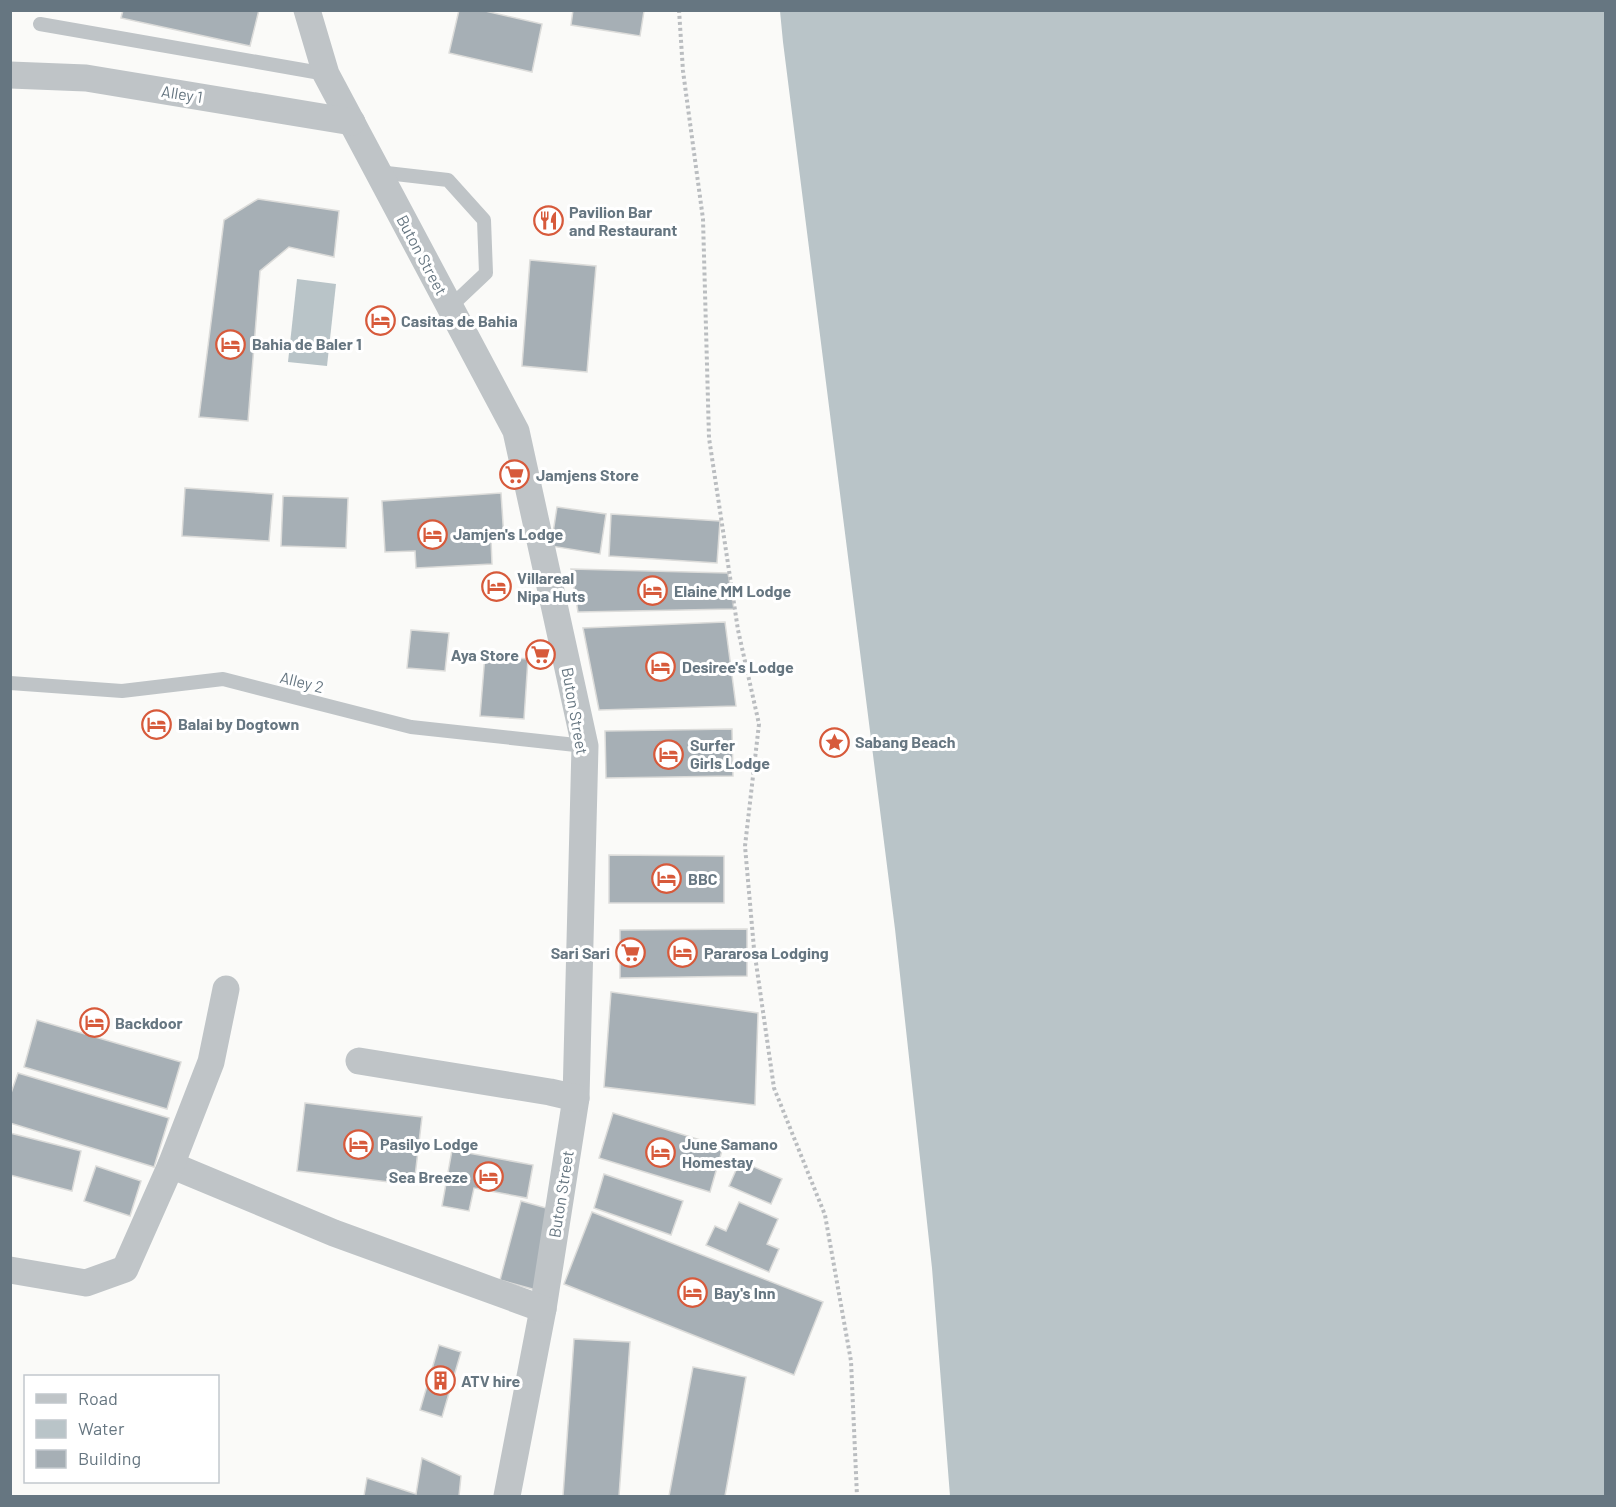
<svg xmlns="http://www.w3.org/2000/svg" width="1616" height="1507" font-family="Barlow,sans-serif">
	<rect width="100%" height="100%" fill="#fafaf8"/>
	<g fill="#b9c4c8">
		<path d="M780,11h825v1485h-655l-18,-228 -37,-339 -112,-887z"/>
		<path d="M297,279l39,5 -9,82 -39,-4z"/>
	</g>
	<g fill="#a6afb5" stroke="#dcdcda" stroke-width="1.5">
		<path d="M123,10h136l-9,36 -129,-28z"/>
		<path d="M459,10h22l61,14 -10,48 -83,-19z"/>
		<path d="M573,10l71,1 -4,25 -69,-11z"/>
		<path d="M258,199l81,12 -5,46 -45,-10 -29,24 -12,150 -49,-4 25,-197z"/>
		<path d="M530,260l66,6 -9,106 -65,-6z"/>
		<path d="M185,488l88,6 -4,47 -87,-5z"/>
		<path d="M501,493l3,46 -13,1 1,24 -76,4 -1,-17 -30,1 -3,-51z"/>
		<path d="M283,496l65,2 -2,50 -65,-2z"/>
		<path d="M557,507l49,7 -6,40 -49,-8z"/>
		<path d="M611,514l109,7 -3,42 -108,-7z"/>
		<path d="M571,569l157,4 6,36 -156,3z"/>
		<path d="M725,622l11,84 -137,4 -16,-82z"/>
		<path d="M411,630l38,3 -4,38 -38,-3z"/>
		<path d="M485,655l43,4 -4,60 -44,-3z"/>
		<path d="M732,729l1,47 -127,2 -1,-47z"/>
		<path d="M609,855l115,1v47h-115z"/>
		<path d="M747,929v47l-127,2v-48z"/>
		<path d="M611,992l147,21 -3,92 -151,-18z"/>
		<path d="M37,1020l144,42 -14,47 -143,-42z"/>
		<path d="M18,1073l151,45 -15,49 -144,-44v-27z"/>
		<path d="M305,1103l117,14 -8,68 -117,-14z"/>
		<path d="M613,1113l110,34 -13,45 -111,-34z"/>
		<path d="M10,1133l71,18 -9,40 -62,-16z"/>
		<path d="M452,1150l81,15 -6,33 -53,-10 -5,23 -27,-5z"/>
		<path d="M740,1161l42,18 -11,25 -42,-18z"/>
		<path d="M96,1166l45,15 -11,35 -46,-15z"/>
		<path d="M604,1174l79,27 -12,34 -77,-27z"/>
		<path d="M521,1201l36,10 -21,79 -36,-10z"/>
		<path d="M739,1202l39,17 -11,25 12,5 -10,23 -63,-27 9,-19 11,5z"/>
		<path d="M592,1212l231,90 -29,73 -230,-91z"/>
		<path d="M574,1339l56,3 -11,154h-56z"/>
		<path d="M439,1345l22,7 -19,65 -22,-7z"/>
		<path d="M693,1367l53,10 -21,119h-56z"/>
		<path d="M422,1458l39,18 -2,20h-95l3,-18 49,16z"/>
	</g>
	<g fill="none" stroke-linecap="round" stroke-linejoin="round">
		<path stroke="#babdc0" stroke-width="4" stroke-dasharray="3 3" stroke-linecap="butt" d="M679,10l4,61 20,148 6,219 29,192 21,94 -14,122 9,103 20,139 51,127 26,146 6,135"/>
		<g stroke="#bfc4c7" stroke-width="14">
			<path d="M40,24l286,50"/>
			<path d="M378,172l70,8 36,40 2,53 -36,34"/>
			<path d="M10,683l112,8 101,-12 188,48 174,19"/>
		</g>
		<g stroke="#bfc4c7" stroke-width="27">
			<path d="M307,10l19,64 190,357 69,315 -9,352 -33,211 -36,187"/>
			<path d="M10,75l76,3 266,44"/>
			<path d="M359,1061l191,31 26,6"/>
			<path d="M171,1165l163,68 209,76"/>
			<path d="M10,1270l76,13 39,-14 46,-104 40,-103 15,-73"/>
		</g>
	</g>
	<defs>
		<symbol id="restaurant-ring" viewBox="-11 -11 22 22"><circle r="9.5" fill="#fff" stroke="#d75a3b" stroke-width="1.5"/><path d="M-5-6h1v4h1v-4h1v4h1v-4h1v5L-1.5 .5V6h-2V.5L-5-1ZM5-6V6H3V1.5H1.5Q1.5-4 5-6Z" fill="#d75a3b"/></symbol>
		<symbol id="hotel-ring" viewBox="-11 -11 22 22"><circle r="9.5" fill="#fff" stroke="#d75a3b" stroke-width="1.5"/><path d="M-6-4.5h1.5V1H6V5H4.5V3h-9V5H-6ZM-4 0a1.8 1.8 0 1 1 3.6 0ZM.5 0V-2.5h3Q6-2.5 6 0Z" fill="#d75a3b"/></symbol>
		<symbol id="supermarket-ring" viewBox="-11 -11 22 22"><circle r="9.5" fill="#fff" stroke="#d75a3b" stroke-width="1.5"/><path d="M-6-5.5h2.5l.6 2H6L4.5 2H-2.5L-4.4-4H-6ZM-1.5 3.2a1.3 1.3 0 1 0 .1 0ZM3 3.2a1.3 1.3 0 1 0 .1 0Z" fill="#d75a3b"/></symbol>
		<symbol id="sight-ring" viewBox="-11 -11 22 22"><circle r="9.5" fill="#fff" stroke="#d75a3b" stroke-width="1.5"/><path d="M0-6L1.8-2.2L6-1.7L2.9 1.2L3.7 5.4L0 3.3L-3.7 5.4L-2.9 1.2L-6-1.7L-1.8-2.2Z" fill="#d75a3b"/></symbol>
		<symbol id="building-ring" viewBox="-11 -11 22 22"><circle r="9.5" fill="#fff" stroke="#d75a3b" stroke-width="1.5"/><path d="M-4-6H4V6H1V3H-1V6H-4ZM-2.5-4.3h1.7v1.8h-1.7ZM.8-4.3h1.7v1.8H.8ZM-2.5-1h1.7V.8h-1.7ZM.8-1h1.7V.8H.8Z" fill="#d75a3b"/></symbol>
	</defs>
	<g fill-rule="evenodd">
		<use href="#restaurant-ring" x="532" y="204" width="33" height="33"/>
		<use href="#hotel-ring" x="364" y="304" width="33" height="33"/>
		<use href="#hotel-ring" x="214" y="328" width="33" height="33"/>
		<use href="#supermarket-ring" x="498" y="458" width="33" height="33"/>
		<use href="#hotel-ring" x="416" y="518" width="33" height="33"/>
		<use href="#hotel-ring" x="480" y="570" width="33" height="33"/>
		<use href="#hotel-ring" x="636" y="574" width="33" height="33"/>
		<use href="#supermarket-ring" x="524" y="638" width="33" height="33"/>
		<use href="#hotel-ring" x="644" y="650" width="33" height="33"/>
		<use href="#hotel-ring" x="140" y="708" width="33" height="33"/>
		<use href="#sight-ring" x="818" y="726" width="33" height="33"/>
		<use href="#hotel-ring" x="652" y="738" width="33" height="33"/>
		<use href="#hotel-ring" x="650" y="862" width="33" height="33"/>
		<use href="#supermarket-ring" x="614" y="936" width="33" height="33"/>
		<use href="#hotel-ring" x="666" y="936" width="33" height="33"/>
		<use href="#hotel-ring" x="78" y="1006" width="33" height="33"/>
		<use href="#hotel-ring" x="342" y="1128" width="33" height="33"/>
		<use href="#hotel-ring" x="644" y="1136" width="33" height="33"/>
		<use href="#hotel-ring" x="472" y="1160" width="33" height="33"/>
		<use href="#hotel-ring" x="676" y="1276" width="33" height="33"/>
		<use href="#building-ring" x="424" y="1364" width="33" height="33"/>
	</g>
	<g text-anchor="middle" stroke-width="6" stroke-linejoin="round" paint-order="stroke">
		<g font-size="16" fill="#667681" stroke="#fff">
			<text transform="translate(182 94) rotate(9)" y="6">Alley 1</text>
			<text transform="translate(422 255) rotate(62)" y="6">Buton Street</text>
			<text transform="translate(302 682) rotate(14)" y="6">Alley 2</text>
			<text transform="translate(575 711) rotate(80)" y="6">Buton Street</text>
			<text transform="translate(561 1194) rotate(-81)" y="6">Buton Street</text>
		</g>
		<g font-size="16" font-weight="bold" fill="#667681" stroke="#fff" text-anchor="start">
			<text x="569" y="218">Pavilion Bar<tspan x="569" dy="18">and Restaurant</tspan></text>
			<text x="401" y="327">Casitas de Bahia</text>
			<text x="252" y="350">Bahia de Baler 1</text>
			<text x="536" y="481">Jamjens Store</text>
			<text x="453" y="540">Jamjen's Lodge</text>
			<text x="517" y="584">Villareal<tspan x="517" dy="18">Nipa Huts</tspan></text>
			<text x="674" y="597">Elaine MM Lodge</text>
			<text x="519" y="661" text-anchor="end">Aya Store</text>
			<text x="682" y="673">Desiree's Lodge</text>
			<text x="178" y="730">Balai by Dogtown</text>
			<text x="855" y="748">Sabang Beach</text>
			<text x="690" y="751">Surfer<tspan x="690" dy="18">Girls Lodge</tspan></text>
			<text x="688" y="885">BBC</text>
			<text x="610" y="959" text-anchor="end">Sari Sari</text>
			<text x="704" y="959">Pararosa Lodging</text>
			<text x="115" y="1029">Backdoor</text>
			<text x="380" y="1150">Pasilyo Lodge</text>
			<text x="682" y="1150">June Samano<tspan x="682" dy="18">Homestay</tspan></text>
			<text x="468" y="1183" text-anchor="end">Sea Breeze</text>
			<text x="714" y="1299">Bay's Inn</text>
			<text x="461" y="1387">ATV hire</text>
		</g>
	</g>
	<rect width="1616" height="1507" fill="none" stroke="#667681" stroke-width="24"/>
	<rect x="24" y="1375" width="195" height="108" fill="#ffffff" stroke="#c2c8cd" stroke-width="1.5"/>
	<rect x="36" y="1394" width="30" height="9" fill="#bfc4c7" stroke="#c2c8cd" stroke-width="1.5"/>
	<text x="78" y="1405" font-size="18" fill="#667681">Road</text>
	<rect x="36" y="1420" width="30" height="18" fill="#b9c4c8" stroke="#c2c8cd" stroke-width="1.5"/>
	<text x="78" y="1435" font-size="18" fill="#667681">Water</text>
	<rect x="36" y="1450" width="30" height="18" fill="#a6afb5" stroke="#c2c8cd" stroke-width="1.5"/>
	<text x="78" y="1465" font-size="18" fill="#667681">Building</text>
</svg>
